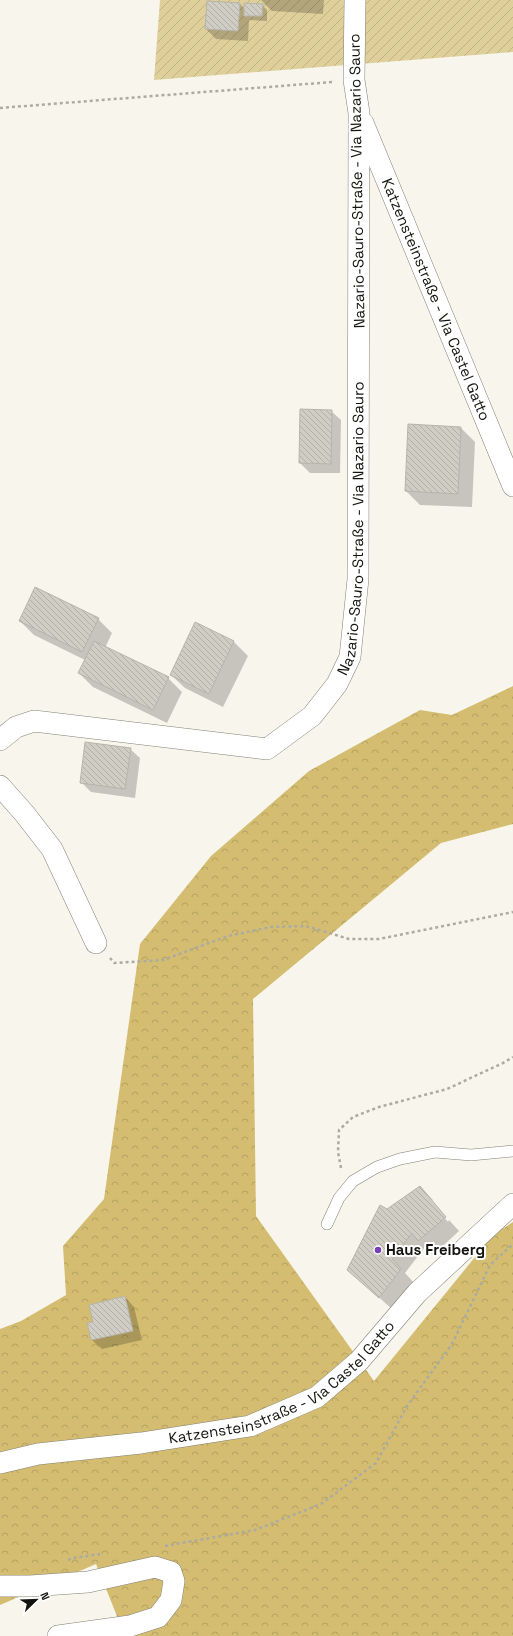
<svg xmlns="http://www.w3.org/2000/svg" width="513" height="1636" font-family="'Space Grotesk',sans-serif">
	<defs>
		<pattern id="forest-crowns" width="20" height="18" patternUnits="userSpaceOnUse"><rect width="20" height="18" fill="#d4bd70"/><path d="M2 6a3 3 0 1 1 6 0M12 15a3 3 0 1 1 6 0" fill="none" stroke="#b5a260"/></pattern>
		<pattern id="garden-furrows" width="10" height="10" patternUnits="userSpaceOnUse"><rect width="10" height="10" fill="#dfcf9a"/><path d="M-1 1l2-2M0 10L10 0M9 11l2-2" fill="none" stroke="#beb184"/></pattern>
		<pattern id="building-back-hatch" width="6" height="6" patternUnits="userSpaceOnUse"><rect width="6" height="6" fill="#d0cdc4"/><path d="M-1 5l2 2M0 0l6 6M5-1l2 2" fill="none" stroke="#b2afa7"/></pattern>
	</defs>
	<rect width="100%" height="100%" fill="#f8f6ec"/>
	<path fill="url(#forest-crowns)" d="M513,686v138l-72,19 -188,156 3,217 118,165 119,-146 20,-13v414h-388l-29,-72 -96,41v-276l21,-8 45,-26 -3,-49 41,-47 36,-255 71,-88 98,-85 111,-61 32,5z"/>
	<path fill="url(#garden-furrows)" d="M160,0h353v52l-359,28z"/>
	<g fill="#0003">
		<path d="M261,0h63l-1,14 -51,-3z"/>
		<path d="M240,4l5,5 17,-4 5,5v11l-18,-1 -1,21 -32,-2 -10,-10z"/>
		<path d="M331,411l10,9 -1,53h-30l-10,-10z"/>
		<path d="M461,428l14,14 -3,65 -52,-2 -14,-14z"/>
		<path d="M98,619l14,14 -7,15 63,30 14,14 -15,31 -74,-36 -14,-14 6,-13 -51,-25 -14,-14z"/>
		<path d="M196,623l38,19 14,14 -25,51 -38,-19 -14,-13z"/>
		<path d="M130,749l10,9 -5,40 -44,-6 -10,-10z"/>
		<path d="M420,1187l13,13h-3l18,22 1,-2 10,11 -26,24 -8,-8 -20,26 10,11 -21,27 -45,-41 38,-59z"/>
		<path d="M125,1297l9,10 8,33 -40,9 -10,-9 2,-18z"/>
	</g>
	<g fill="url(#building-back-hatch)" stroke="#b6b4ab">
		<path d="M207,1l33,2 -2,28 -33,-2z"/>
		<path d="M244,3l19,1 -1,12h-18z"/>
		<path d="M300,409l32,1 -1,54 -32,-1z"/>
		<path d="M408,424l53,3 -3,67 -53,-3z"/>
		<path d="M35,587l64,31 -17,34 -63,-31z"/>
		<path d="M195,622l39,19 -25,53 -39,-19z"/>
		<path d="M94,641l75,36 -16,33 -75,-37z"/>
		<path d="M85,742l46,6 -6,41 -45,-6z"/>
		<path d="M420,1186l26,31 -28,24 -6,-8 -20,26 9,10 -22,29 -32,-28 33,-65 7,4z"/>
		<path d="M125,1296l8,35 -42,9 -4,-17 6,-1 -4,-17z"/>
	</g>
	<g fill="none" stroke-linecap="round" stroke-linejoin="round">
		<defs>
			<path id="service" d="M327,1224l12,-26 14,-17 24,-14 23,-8 35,-7 36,3 42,-4"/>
			<g id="minor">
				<path id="s1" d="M363,123l150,363"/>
				<path id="s2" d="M0,740l16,-13 18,-6 233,28 45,-33 25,-32 13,-27 8,-78 1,-466 -5,-33 1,-80"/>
				<path d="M0,786l24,27 28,36 44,94"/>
				<path id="s3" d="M0,1463l38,-9 103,-11 109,-17 67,-29 42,-36 58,-68 96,-89"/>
				<path d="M0,1586h30l58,-4 67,-15 16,5 3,9 -3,19 -13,17 -28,9 -72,10"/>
			</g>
		</defs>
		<use href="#service" stroke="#828077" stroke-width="12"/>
		<use href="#minor" stroke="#828077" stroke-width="22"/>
		<g stroke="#acaba3" stroke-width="2.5" stroke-dasharray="3 3" stroke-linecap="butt">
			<path d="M0,108l332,-26"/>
			<path d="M110,958l4,5 49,-3 65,-24 43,-9 35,-1 43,13h30l134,-27"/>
			<path d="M341,1168l-3,-16 1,-22 14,-13 26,-10 68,-18 56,-26 10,-6"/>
			<path d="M165,1546l90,-16 66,-26 55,-41 31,-57 45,-62 38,-79 23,-21"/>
			<path d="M68,1560l5,-2 27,-4"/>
		</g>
		<use href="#service" stroke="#fff" stroke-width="11"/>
		<use href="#minor" stroke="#fff" stroke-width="21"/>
	</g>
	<circle fill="#7a40b6" stroke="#fff" stroke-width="1.5" cx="378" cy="1250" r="4"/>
	<g text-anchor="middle" stroke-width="4" stroke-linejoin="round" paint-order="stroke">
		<g font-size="15" fill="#13130f" stroke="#fff">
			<text transform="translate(357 181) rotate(-91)" y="5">Nazario-Sauro-Straße - Via Nazario Sauro</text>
			<text dy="5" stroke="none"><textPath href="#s1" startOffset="191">Katzensteinstraße - Via Castel Gatto</textPath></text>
			<text dy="5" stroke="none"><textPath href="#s2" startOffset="529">Nazario-Sauro-Straße - Via Nazario Sauro</textPath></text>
			<text dy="5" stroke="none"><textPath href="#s3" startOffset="301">Katzensteinstraße - Via Castel Gatto</textPath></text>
		</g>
		<g font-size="15" font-weight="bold" fill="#13130f" stroke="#fff" text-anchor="start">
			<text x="386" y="1255">Haus Freiberg</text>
		</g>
	</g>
	<g transform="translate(36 1600) rotate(67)" stroke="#ffffff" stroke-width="3" paint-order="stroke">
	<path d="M0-3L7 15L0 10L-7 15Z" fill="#13130f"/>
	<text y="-6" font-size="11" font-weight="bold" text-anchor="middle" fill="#13130f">N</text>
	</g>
</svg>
